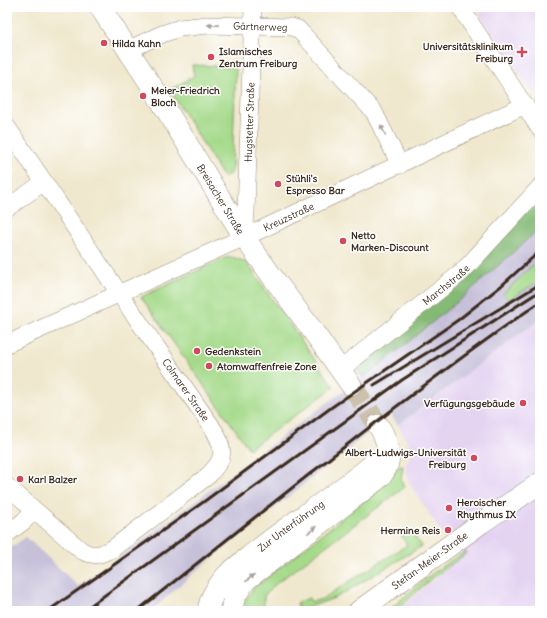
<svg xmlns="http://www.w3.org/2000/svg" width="547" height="618" font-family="Delius,sans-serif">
	<rect width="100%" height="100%" fill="#fff"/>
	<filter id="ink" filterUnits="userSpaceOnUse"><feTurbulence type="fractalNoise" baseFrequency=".025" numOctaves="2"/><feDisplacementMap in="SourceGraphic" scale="8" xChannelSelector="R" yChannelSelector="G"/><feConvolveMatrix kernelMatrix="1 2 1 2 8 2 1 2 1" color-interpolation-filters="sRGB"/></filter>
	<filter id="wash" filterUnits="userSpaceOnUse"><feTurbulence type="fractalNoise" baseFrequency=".012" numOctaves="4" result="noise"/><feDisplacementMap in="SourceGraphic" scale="16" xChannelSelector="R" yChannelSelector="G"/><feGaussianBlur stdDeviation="0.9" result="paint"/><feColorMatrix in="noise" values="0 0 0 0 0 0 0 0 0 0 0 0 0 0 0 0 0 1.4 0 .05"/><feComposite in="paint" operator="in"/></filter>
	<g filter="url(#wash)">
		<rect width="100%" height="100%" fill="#f0e8ce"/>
		<g fill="#e4d3f1">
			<path d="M483,7h57v89l-9,-6 -52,-76 6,-4z"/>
			<path d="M540,319v292h-144l61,-51 10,-7 -2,-1 -6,3 -16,-20 -33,-51 -5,-17 7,-17 -14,-25z"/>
		</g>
		<path fill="#c6c0d9" d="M540,193v65l-37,36 6,6 31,-20v39l-142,106 -8,-10 -12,10 -181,145 -46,41h-144v-61l19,-13 52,49 28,-19 233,-173 23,-16 -7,-10z"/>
		<g fill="#a5da8a" stroke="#708254">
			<path d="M192,65l44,2 -4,105 -8,6 -54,-88 24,-14z"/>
			<path d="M232,257l14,5 88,125 -85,62 -108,-152 84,-39z"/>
			<path d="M540,258v22l-31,20 -6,-6z"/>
			<path d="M403,466l-2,14 4,7 -127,95 -14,14v15h-22c0,-9 7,-16 12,-23l119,-94 24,-27z"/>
			<path d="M405,533l8,2 9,11 -85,51 -38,14 -2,-8 12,-5 2,4 11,-3 85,-54 -6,-10z"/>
			<path d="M465,552l2,1 -36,26 -36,32h-7c24,-21 49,-44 77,-59z"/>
		</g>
		<path fill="#84ba76" stroke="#60724a" d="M540,193v35l-77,69 -88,72 -12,8 -8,-9z"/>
	</g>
	<g filter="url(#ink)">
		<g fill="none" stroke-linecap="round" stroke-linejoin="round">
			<path stroke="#ccc2ab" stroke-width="21" stroke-dasharray="21 10" stroke-linecap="butt" d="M351,385l27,40"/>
			<defs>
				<g id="minor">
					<path d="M460,7l80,122"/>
					<path id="s1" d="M128,50l34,-16 18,-6 27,-3 84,2 7,2 76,83 26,53"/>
					<path id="s2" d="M7,127l112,166 91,131c7,10 16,26 9,38 -3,5 -7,9 -10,13l-97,74c-13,6 -16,8 -30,2l-75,-65"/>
					<path d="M7,208l37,-26"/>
					<path id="s3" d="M244,237l2,-25 7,-205"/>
					<path id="s4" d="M7,344l251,-113 267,-126"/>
					<path id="s5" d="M340,370l122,-98 78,-85"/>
					<path d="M7,534l17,-13 10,-11"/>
				</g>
				<g id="major">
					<path id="s6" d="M100,7l53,81 91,149 27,38 39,52 41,58"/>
					<path id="s7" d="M208,611c2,-14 9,-24 18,-35 10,-10 22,-18 33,-27 37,-30 79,-55 115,-86"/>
					<path d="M231,611l4,-15 11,-16 127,-97c4,-3 8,-6 11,-11 10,-14 2,-35 -6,-47"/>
					<path id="s8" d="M359,611l122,-88 59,-40"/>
				</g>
			</defs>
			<use href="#minor" stroke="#968976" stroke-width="18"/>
			<use href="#major" stroke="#968976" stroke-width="22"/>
			<use href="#minor" stroke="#fff" stroke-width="17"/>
			<use href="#major" stroke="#fff" stroke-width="21"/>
			<g stroke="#3b2a1e" stroke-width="3">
				<path d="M374,385l166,-101"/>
				<path d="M48,611l154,-108 130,-96 126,-87 43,-34 39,-35"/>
				<path d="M83,611l319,-231 138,-89"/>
				<path d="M137,611c133,-105 264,-213 403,-309"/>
			</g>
		</g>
		<defs><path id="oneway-solid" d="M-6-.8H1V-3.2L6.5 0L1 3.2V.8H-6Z"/></defs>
		<g fill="#a79f9a">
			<use href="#oneway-solid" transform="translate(213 25) rotate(-179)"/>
			<use href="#oneway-solid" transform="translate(383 130) rotate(-116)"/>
			<use href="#oneway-solid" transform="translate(312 530) rotate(-37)"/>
			<use href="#oneway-solid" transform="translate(250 578) rotate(-40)"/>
		</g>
	</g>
	<g fill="#d1495b" stroke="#fff" stroke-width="1.5">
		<circle cx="104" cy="43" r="4"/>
		<path d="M520 46h4v4h4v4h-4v4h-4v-4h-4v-4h4z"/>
		<circle cx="211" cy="57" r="4"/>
		<circle cx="143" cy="96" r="4"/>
		<circle cx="278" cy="184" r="4"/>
		<circle cx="343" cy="241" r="4"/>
		<circle cx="197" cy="351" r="4"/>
		<circle cx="209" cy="366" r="4"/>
		<circle cx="523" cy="403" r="4"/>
		<circle cx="474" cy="458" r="4"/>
		<circle cx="20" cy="479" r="4"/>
		<circle cx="449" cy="508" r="4"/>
		<circle cx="448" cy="530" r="4"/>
	</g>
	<g text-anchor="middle" stroke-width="3" stroke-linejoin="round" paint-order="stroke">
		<g font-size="10" fill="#3b2a1e" stroke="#fff">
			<text dy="4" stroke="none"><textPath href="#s1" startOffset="137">Gärtnerweg</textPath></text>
			<text dy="4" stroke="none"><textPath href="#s3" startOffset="115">Hugstetter Straße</textPath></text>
			<text dy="4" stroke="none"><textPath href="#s6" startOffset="227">Breisacher Straße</textPath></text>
			<text dy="4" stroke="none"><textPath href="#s4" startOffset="309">Kreuzstraße</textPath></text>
			<text dy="4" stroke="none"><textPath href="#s5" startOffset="136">Marchstraße</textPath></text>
			<text dy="4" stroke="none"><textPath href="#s2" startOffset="318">Colmarer Straße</textPath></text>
			<text dy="4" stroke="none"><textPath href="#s7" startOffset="122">Zur Unterführung</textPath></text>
			<text dy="4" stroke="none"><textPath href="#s8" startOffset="87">Stefan-Meier-Straße</textPath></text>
		</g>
		<g font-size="10" font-weight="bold" fill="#3b2a1e" stroke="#fff" text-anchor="start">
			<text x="112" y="47">Hilda Kahn</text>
			<text x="513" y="50" text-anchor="end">Universitätsklinikum<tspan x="513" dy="12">Freiburg</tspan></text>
			<text x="219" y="55">Islamisches<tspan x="219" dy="12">Zentrum Freiburg</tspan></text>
			<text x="151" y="94">Meier-Friedrich<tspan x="151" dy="12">Bloch</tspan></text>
			<text x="286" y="182">Stühli's<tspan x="286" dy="12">Espresso Bar</tspan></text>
			<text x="351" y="239">Netto<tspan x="351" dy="12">Marken-Discount</tspan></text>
			<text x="205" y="355">Gedenkstein</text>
			<text x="217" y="370">Atomwaffenfreie Zone</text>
			<text x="515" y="407" text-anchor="end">Verfügungsgebäude</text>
			<text x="466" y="456" text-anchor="end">Albert-Ludwigs-Universität<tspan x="466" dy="12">Freiburg</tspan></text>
			<text x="28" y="483">Karl Balzer</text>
			<text x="457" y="506">Heroischer<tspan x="457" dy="12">Rhythmus IX</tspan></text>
			<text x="440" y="534" text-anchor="end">Hermine Reis</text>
		</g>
	</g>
	<rect width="547" height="618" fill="none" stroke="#fff" stroke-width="24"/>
</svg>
